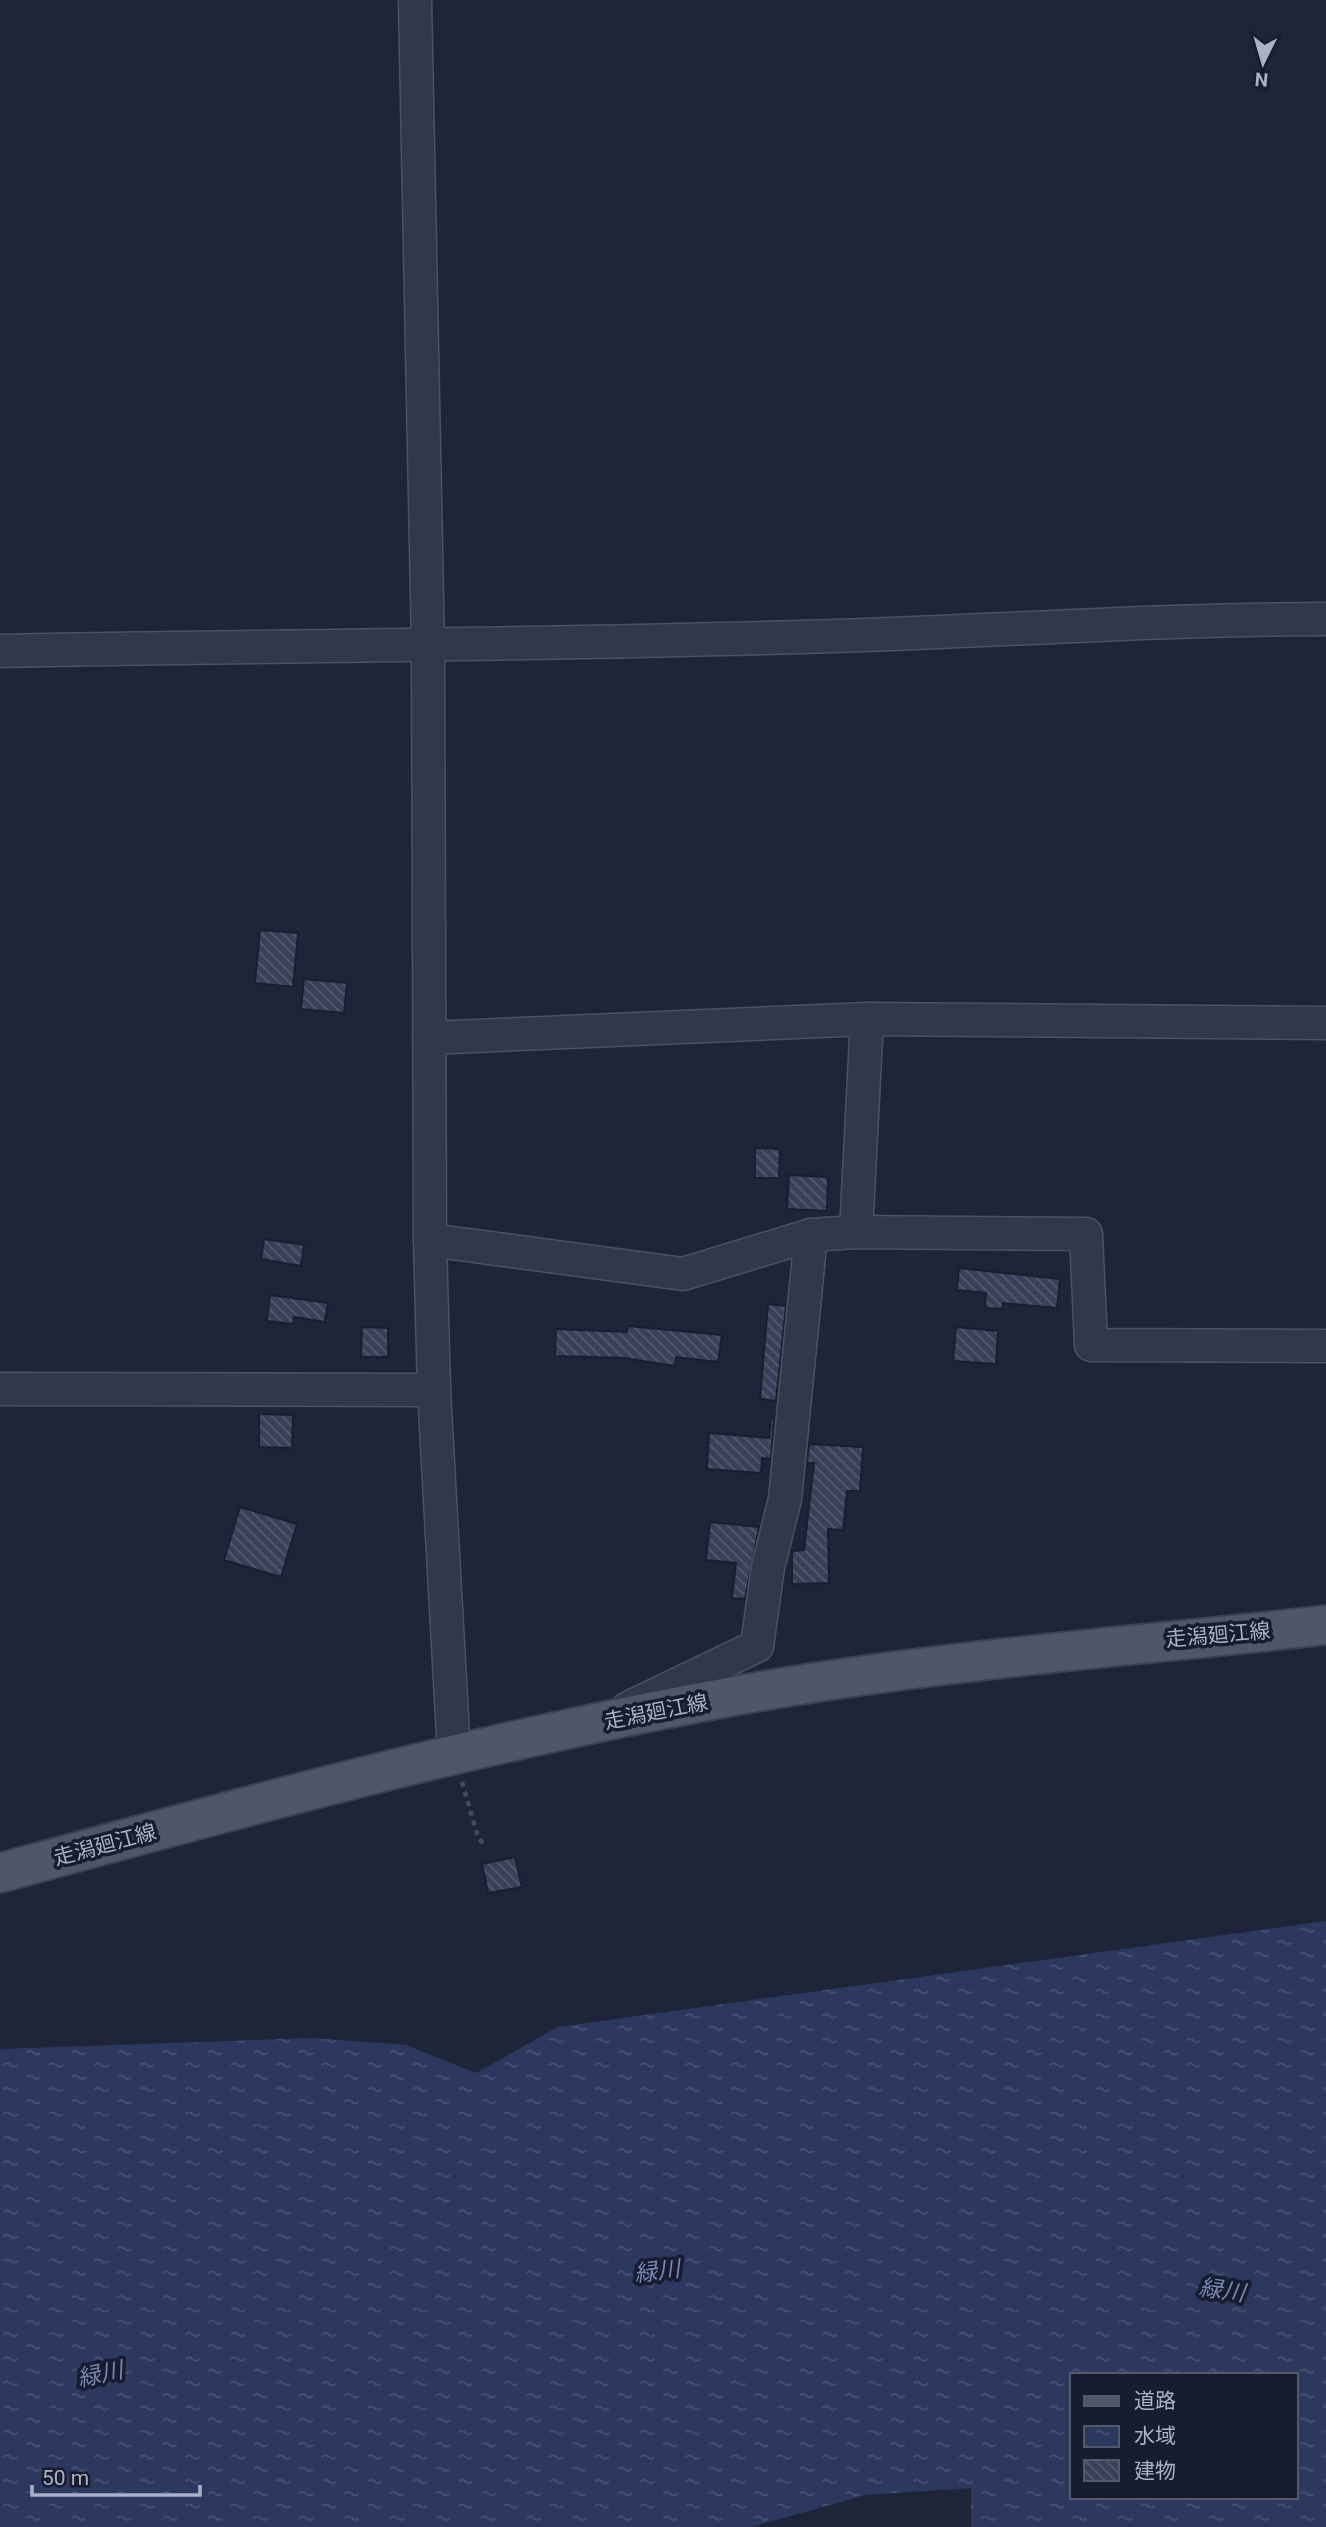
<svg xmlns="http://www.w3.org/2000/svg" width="1326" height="2527" font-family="Roboto,'Noto Sans JP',sans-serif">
	<defs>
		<pattern id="water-ripples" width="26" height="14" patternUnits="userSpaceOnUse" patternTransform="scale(1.75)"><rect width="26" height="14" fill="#2c385e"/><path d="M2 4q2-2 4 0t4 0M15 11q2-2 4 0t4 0" fill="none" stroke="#485274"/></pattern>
		<pattern id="building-back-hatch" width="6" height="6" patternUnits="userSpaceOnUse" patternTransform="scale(1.75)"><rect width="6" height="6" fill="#39415a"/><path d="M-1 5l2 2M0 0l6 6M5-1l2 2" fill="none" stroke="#535a70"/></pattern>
	</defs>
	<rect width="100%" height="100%" fill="#1e2539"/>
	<path fill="url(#water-ripples)" fill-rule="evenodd" d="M1326,1921v606h-355v-39l-105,7 -115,32h-751v-478l311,-11 95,7 70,28 82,-46zM1072,2375h224v122h-224z"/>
	<g fill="url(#building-back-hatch)" stroke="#191f30" stroke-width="2">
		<path d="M260,930l38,3 -5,54 -38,-4z"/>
		<path d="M304,979l43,4 -3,30 -43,-4z"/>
		<path d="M755,1148l25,1 -1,29h-24z"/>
		<path d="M789,1175l39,2 -1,34 -40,-2z"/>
		<path d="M264,1239l40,6 -3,21 -40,-7z"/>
		<path d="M959,1268l101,11 -3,29 -54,-5 -1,6 -17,-1 1,-15 -29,-3z"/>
		<path d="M270,1295l58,8 -3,19 -31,-5 -1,7 -26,-3z"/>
		<path d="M768,1304l18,2 -10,95 -16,-2z"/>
		<path d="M628,1326l94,9 -4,27 -42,-5 -1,9 -51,-8 -69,-2 1,-27 71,3z"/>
		<path d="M362,1327l26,1v29h-27z"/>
		<path d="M956,1327l42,4 -2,33 -43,-3z"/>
		<path d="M259,1414l34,1 -1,33 -33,-1z"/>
		<path d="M771,1418h3l-3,41 -9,-1 -1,15 -54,-4 2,-36 60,5z"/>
		<path d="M809,1444l54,3 -3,44h-13l-4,39 -15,-1 1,54 -37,1v-33l12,-1 10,-87h-7z"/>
		<path d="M240,1507l57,17 -16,53 -57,-17z"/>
		<path d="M710,1522l49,5 -14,72 -13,-1 4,-35 -30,-3z"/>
		<path d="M515,1857l7,30 -34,6 -6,-29z"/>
	</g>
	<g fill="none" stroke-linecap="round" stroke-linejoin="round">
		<defs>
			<g id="minor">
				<path d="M415,0l13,647 2,593 4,150 20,364"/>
				<path d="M0,651c267,-5 533,-6 800,-14 175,-4 350,-18 526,-18"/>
				<path d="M429,1038l438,-19 459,4"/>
				<path d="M856,1232l11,-213"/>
				<path d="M430,1240l253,34 128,-39 45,-3 230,2 5,111 235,1"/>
				<path d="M0,1389l434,1"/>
				<path d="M628,1708l129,-62 11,-79 17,-68 26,-264"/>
			</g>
			<path id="major" d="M0,1873c260,-71 521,-142 786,-186 180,-29 360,-42 540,-62"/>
		</defs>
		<use href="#minor" stroke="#4c5264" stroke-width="35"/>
		<use href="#major" stroke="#3b4153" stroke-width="42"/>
		<path stroke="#3d5058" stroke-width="4.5" stroke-dasharray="5 5" stroke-linecap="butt" d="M462,1782l16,55 7,9"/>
		<use href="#minor" stroke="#323749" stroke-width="32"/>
		<use href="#major" stroke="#4f566a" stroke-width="38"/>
	</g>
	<g text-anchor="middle" stroke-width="7" stroke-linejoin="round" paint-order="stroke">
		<g font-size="21" fill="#acb1c6" stroke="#171d2e">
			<text transform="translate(1218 1635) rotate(-5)" y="7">走潟廻江線</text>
			<text transform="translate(656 1712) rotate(-11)" y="7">走潟廻江線</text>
			<text transform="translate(105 1845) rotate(-15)" y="7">走潟廻江線</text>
		</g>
		<g font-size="23" font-style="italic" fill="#7988b6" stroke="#171d2e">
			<text transform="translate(657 2271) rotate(-7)" y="8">緑川</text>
			<text transform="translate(1222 2290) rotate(8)" y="8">緑川</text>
			<text transform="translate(100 2374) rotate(-12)" y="8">緑川</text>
		</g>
	</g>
	<rect x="1070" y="2373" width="228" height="126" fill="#171d2e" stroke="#53586b" stroke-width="2"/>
	<rect x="1084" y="2396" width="35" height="10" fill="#4f566a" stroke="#53586b" stroke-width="2"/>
	<text x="1134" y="2408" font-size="21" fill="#acb1c6">道路</text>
	<rect x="1084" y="2426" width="35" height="21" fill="url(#water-ripples)" stroke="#53586b" stroke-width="2"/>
	<text x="1134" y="2443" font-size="21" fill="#acb1c6">水域</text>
	<rect x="1084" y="2460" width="35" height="21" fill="url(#building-back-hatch)" stroke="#53586b" stroke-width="2"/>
	<text x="1134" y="2478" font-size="21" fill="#acb1c6">建物</text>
	<g transform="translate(1263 63) rotate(185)" stroke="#171d2e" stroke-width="5" paint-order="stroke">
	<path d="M0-5L12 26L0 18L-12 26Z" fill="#acb1c6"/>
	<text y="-10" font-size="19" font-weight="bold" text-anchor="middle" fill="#acb1c6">N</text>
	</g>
	<path d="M32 2485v10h168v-10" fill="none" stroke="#acb1c6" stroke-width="3.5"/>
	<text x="42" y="2485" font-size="21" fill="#acb1c6" stroke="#171d2e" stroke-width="5" paint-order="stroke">50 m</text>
</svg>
